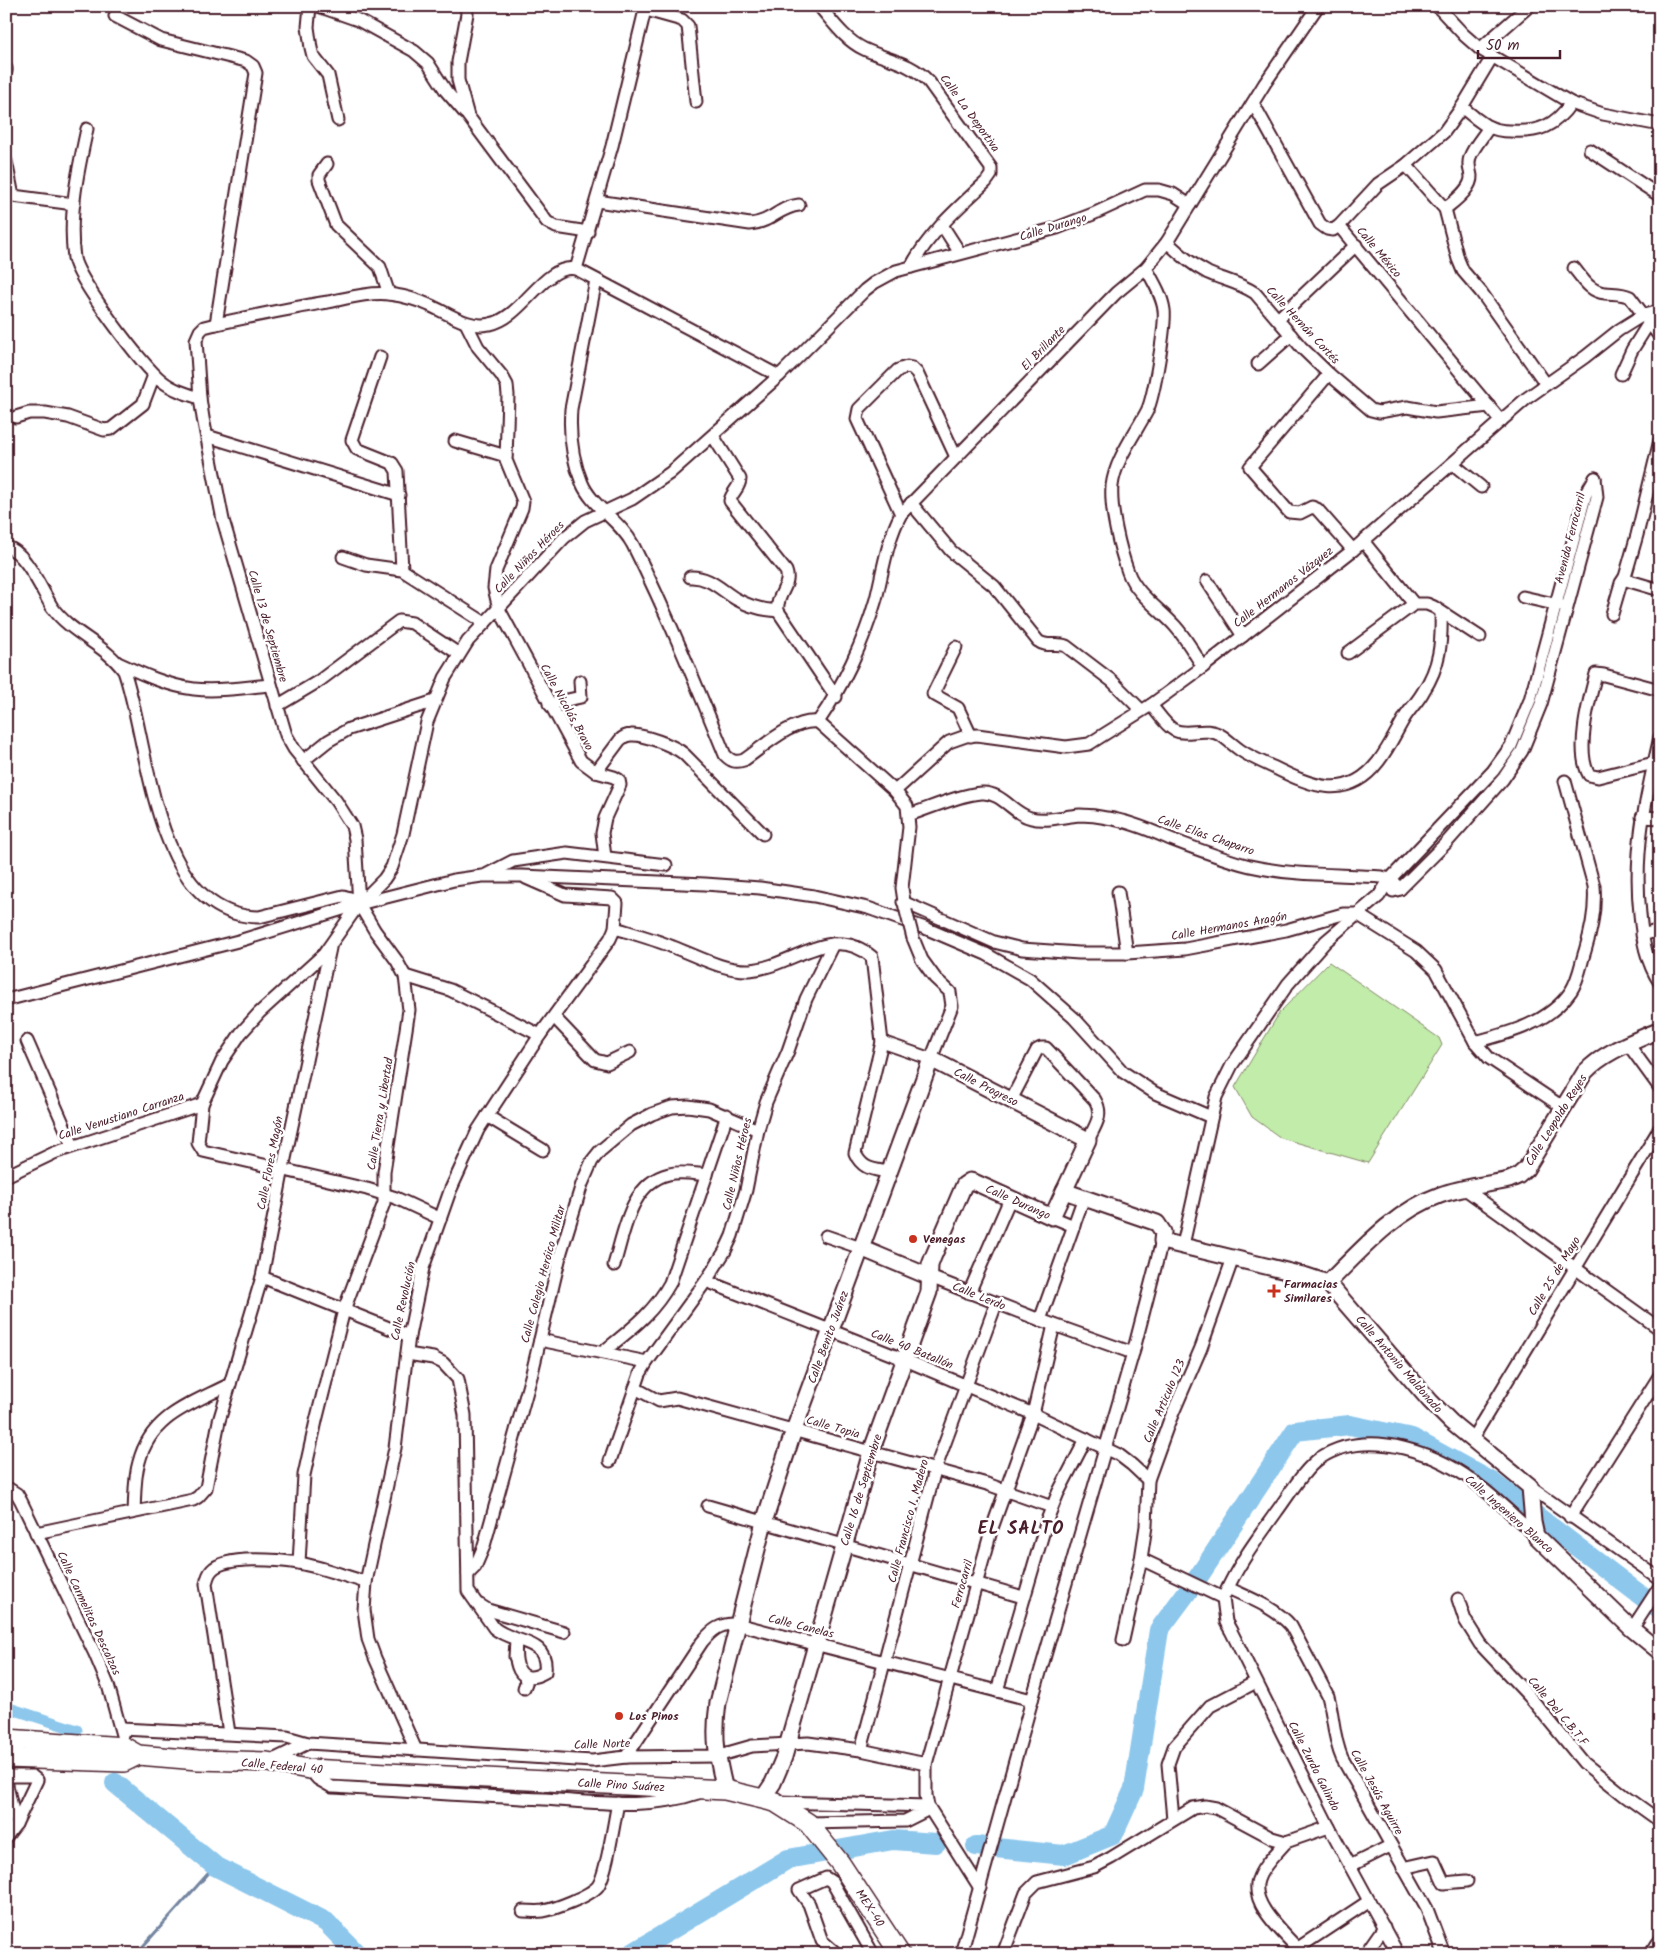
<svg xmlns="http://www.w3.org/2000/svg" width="1666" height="1960" font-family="Kalam,sans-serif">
	<rect width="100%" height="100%" fill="#fff"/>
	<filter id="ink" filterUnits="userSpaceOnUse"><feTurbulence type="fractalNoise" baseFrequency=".02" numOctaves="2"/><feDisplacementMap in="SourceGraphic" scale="10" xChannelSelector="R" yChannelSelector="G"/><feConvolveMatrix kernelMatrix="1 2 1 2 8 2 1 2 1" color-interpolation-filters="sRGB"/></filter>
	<g filter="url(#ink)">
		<path fill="#c1eca9" stroke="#86866a" d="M1329,962l110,76 3,7 -74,118 -87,-25 -29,-21 -17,-30 45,-75z"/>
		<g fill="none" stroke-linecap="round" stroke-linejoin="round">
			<path stroke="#72849f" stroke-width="3" d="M136,1954l79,-88"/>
			<path stroke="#8dc7ec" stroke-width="11" d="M6,1707l71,23"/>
			<g stroke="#8dc7ec" stroke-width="20">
				<path d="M115,1783l100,83 111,56 31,32"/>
				<path d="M976,1846l88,9 49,-20 21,-46 25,-159 40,-54 96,-145 55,-6 62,13 80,44 168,128"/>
				<path d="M631,1954l157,-95 105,-19 43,3"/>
			</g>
			<defs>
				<g id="minor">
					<path d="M310,6l-2,21 3,21 2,8 15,19 10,45"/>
					<path d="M318,6l40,14 56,31 14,12 18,28 19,22"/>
					<path d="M466,6l1,8 -9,48v18l10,36 79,106 9,5 32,5"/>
					<path d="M819,6c13,15 26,34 45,43 23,11 47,13 65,33l62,86v7l-5,7c-28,26 -57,51 -75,85"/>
					<path d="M1437,6l27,29 16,14 91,54 32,11 57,11"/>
					<path d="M646,10l36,10 6,6 8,76"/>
					<path d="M115,16l46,24 85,21 7,5 3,7 -40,251"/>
					<path d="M1480,49l49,-43"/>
					<path d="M6,68v3"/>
					<path d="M1253,103l67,121 7,5 6,1 6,-4 39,-42 28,-19 38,-33 18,-25 30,-50"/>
					<path d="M1462,107c8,7 16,14 25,19 8,4 15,5 23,5 29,2 45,-5 61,-28"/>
					<path d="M87,129c-9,41 -19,87 -13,129 3,21 69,109 88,123 11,9 25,13 38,17"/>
					<path d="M1590,150l70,46"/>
					<path d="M6,161l7,35 61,8"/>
					<path d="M327,164l-8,11v5l17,45 44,42 9,27"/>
					<path d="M1406,165l39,44 13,50 5,12 18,21 65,92"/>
					<path d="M597,201l153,23c22,-2 29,-17 49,-19"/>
					<path d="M1445,209c8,-7 27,-20 26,-33 -1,-8 -4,-10 -1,-19 4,-11 13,-20 19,-30"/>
					<path d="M942,225l18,28"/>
					<path d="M1339,226l162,195"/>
					<path d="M1167,242c13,12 25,23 41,31 16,7 32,10 47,20l47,55 27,26 42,36 8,2 28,-5 29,5 53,-6"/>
					<path d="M1146,268c7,13 16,27 18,42 2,15 -10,87 -17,101 -12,23 -32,49 -35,75 -2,24 8,64 16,86 8,22 32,37 47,54 11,12 19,27 28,41"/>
					<path d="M1574,268c9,11 16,24 31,25 9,1 17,0 25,4l30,40"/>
					<path d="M576,269l36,-123 34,-140"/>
					<path d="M596,280l-25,129c-2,26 1,50 11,74 10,24 38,37 51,62 34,68 63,139 92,210 6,6 10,8 19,5 19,-13 50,-42 74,-38"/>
					<path d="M1278,319l78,-74"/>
					<path d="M466,323l12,24 24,29 5,9 1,10 -2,65 17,41 -1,7 -26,62 -2,18 5,21 82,152 15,11 18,5 5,3 1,5 -15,33 -3,15 3,24"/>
					<path d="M380,357l-28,83 5,9 35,14 5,8 5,99"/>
					<path d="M1258,364l33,-29"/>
					<path d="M1329,374l-79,93 39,45 11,1 12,-6 5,2 36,41"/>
					<path d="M1621,374l11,-24 20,-32"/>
					<path d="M16,417l13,-4h16l23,4 36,13 7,-1 32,-25 11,-29"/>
					<path d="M207,436l192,59"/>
					<path d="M713,436l27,43c0,9 -9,14 -10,22l56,70c6,15 -11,24 -8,40l58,86"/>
					<path d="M455,441l51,15"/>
					<path d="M1453,464l28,23"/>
					<path d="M911,503l40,48 43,35 44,55c9,7 18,1 28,5l46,35 29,29"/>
					<path d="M901,514l-44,-95 2,-10 39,-39 9,-3 5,1 5,5 39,84"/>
					<path d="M1363,541l51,63h13l7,3 46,30"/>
					<path d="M6,547c19,3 36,44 46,60 19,27 53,37 72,64 26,73 28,245 135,246l84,-21 11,3 5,5 16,27 22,30 8,15 4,34 -25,162v31l-40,107 -28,111 -12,54 -5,88"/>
					<path d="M343,557l23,8 36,5 83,53"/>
					<path d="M690,577c19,-1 31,13 46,22 14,8 26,11 42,12"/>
					<path d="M1625,577l1,3 34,10"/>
					<path d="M1207,581l36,55"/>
					<path d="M1523,597l40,9"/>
					<path d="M1612,614l9,-31 4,-6 12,-42 23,-95"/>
					<path d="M956,647l-23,47 25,14 13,28"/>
					<path d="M1348,653l66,-49"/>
					<path d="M118,663c24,11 50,23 76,26 25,3 52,-2 77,-4"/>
					<path d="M549,704l32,-7 -1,-16"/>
					<path d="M1151,705c7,8 14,20 23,25 14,7 31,-5 48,6 6,4 11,9 18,14 10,7 22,12 33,17 38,19 74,35 105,-5 11,-14 18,-30 27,-45 6,-9 13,-16 18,-25 17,-26 19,-49 18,-79"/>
					<path d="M277,706l42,-25 80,-60 13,2 47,31"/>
					<path d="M818,722c25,-36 46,-81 58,-123 7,-28 11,-59 25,-85l215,-221 30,-25 21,-26 98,-159 53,-77"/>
					<path d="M818,722l77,69 12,15 2,21 -7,61 3,20"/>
					<path d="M1660,737c-14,61 -27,113 -20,177 2,24 6,48 20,69"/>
					<path d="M303,761l25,-20 21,-12 86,-28"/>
					<path d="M1654,763l-56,14 -9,-2c-14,-24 0,-75 7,-101l8,1 56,15"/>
					<path d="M596,772l24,-32c3,-3 7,-5 11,-5 12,-1 44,11 53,19l79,80"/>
					<path d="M895,791l54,-49 17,-6 11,-1 89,12 23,-3 11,-7 51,-32 52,-38 150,-117 174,-152 58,-41 34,-27 24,-15 13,-3"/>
					<path d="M909,815c21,-7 52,-21 73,-22 20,-1 31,21 49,25 16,4 33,-2 49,-3 9,0 18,1 27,3 21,3 41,11 61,20 26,10 54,21 82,28 44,10 88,8 132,11l8,2 10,10"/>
					<path d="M1642,817l18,1"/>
					<path d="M486,875l27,-14 54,-8 99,12"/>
					<path d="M1393,891l7,-2 47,-47 56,-63 19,-28 19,-47 56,-207 -2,-19"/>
					<path d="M1118,892l9,61"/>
					<path d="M903,902l91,40 28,7 57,4h48l58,-4 101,-19 57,-16h14l59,37 20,19 39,72 14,16 75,50"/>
					<path d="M359,904l-4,-65 -3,-13 -16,-25 -42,-52 -8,-14 -63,-215 -20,-102 -3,-20 -4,-58 4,-9 4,-4 12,-3c37,-8 75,-16 112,-22 20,-4 41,-10 61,-8 14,2 27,5 40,11 19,8 39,24 61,19 33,-6 54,-61 86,-55l203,107"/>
					<path d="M615,928c20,6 39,11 58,19 24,9 50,24 77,23 42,-3 82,-48 122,-13l10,85 -27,111c7,16 17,16 33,19"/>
					<path d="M1642,935l18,-5"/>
					<path d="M405,976l45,14 90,45"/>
					<path d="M6,1000l236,-60 117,-36 95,-24 28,-4h40l183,8 55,4 54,8 54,12 57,20 61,26 44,25 44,39 49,54 32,21 56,24"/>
					<path d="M554,1017l41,43 12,3 23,-11"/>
					<path d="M27,1041l46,105"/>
					<path d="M882,1042l49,17 21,-53 -2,-14 -15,-14 -13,-18 -9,-22"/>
					<path d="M1475,1042c35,-9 74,-19 96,-51 8,-12 10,-28 14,-40 7,-22 11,-42 9,-65l-29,-105"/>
					<path d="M1628,1044l32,44"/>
					<path d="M1011,1100l26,-50 4,-2h5l49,52c9,15 0,26 -7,40"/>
					<path d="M202,1104l-4,39 5,8 164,38 29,9 43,20"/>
					<path d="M487,1116l56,34"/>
					<path d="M6,1176l48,-23 148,-49 20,-43 19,-28 18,-20 65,-59 35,-50 25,-25 8,-12 11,-33 24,-112 18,-44 23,-37 96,-103 21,-17 47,-22 38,-26 109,-97 86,-86 9,-7 22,-12 161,-43 36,-14 52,-24h14l14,4 17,11"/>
					<path d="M1465,1189l195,140"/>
					<path d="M1052,1217l22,9"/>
					<path d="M826,1236l35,12"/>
					<path d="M1183,1245l33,-148 16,-32 56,-81 38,-43 53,-45 11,-17 103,-108 18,-25 19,-46 56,-207 9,-15"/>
					<path d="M614,1265c10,-32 16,-82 55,-91 12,-3 26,0 38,1"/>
					<path d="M262,1277l147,59"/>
					<path d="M930,1277l110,43 93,33"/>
					<path d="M706,1281l197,78 130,55 86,41 13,10 16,15"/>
					<path d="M969,1293l41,-94"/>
					<path d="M1040,1320l44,-123"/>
					<path d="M540,1340l107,22"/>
					<path d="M603,1352c27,-22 50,-38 67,-69l57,-168"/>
					<path d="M407,1354l26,4 10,5 15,16 7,36 3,176 26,37c20,17 55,9 51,44 -28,16 -31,-10 -29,-32l-1,17"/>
					<path d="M635,1388l24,13 18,-3 310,86 65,23"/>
					<path d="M1472,1439l188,-311"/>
					<path d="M610,1461l30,-87 7,-12 59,-81 19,-30 7,-15 14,-46 12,-60 8,-28 22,-51 18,-52 27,-55"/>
					<path d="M6,1487l11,7 4,7 74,153 13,31 14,50"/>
					<path d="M1530,1487l130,92"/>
					<path d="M708,1506l315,91"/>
					<path d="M134,1512c1,-16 0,-34 5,-50 12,-47 53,-58 91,-78"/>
					<path d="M1570,1517l90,-142"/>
					<path d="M36,1533l157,-33 5,-3 8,-9 13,-67 43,-144 21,-109 47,-220"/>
					<path d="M1141,1559l82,39 3,24 5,9 98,196 69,127"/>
					<path d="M468,1574l7,-7 9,-21 48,-173 29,-121 21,-68 10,-23 8,-10 31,-26 21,-11 20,-7 16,-1 21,3 49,21"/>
					<path d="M1228,1588c21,10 47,19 63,38l37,70c6,21 5,42 14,62l85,151 17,45"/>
					<path d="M1225,1594c13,-30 33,-56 52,-83 12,-16 27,-42 43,-53 50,-32 121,-4 162,30 19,15 36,32 54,48"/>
					<path d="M1458,1599l7,21 15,24 49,52 55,67 41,33 35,25"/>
					<path d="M480,1605l8,5 76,22"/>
					<path d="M1632,1629l28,-43"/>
					<path d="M1123,1640l18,-81 5,-33 2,-46 21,-58 32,-74 32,-90"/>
					<path d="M524,1688l2,-5 -1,-7"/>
					<path d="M997,1691l50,-171 11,-27 28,-54"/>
					<path d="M121,1729l166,8 21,6 284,18 34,-4 91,-1 35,-10 56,-3 53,7 65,14"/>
					<path d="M229,1733l-23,-149c1,-5 2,-10 6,-14 14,-15 67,-10 87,-7 22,4 45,13 67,19"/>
					<path d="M416,1750l-41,-92 -7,-19 -4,-29 2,-28 29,-134 14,-112 14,-68 27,-77 28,-61 62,-95 70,-96 5,-11 2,-25 -5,-5 -47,-3 -39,-17"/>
					<path d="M861,1750l74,-280 61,-166"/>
					<path d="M626,1757l76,-115c10,-12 18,-19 35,-18l295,76"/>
					<path d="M269,1762l39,-19"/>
					<path d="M309,1769l9,10 14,8c71,4 141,9 212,12 51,3 105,11 154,-6"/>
					<path d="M6,1776h26l5,4 -21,44 -10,13"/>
					<path d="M6,1781l10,43"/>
					<path d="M779,1802l149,4 -3,5 -20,10 -97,2"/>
					<path d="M1173,1819l-5,-55 6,-17 36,-41 46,-24"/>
					<path d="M1286,1842c-9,11 -24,24 -28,38 -8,24 25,52 39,68"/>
					<path d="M1350,1866l40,-20"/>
					<path d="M1403,1868l31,-7 10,22 23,-2"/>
					<path d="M980,1888l-52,-82 -2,-11v-31l65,-233 42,-117 21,-89"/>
					<path d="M523,1911c7,0 13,1 20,0 12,-2 47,-15 55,-25 9,-13 16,-65 20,-83"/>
					<path d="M837,1954l-15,-13 -13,-37 -10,-14 27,-12 6,4 41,72"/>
					<path d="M961,1954l71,-254 101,-347 29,-112"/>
					<path d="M1003,1954l23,-61 11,-11 57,-15 17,-9 82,-50 12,-2 11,2 56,30 14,4 43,-15"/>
					<path d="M1289,1954l80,-53"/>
					<path d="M1365,1954l19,-27"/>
					<path d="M1650,1954l10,-16"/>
				</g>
				<g id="tertiary">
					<path d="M1064,1191l93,32 6,9 -1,9 145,35 21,7 102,118 21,21 79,65 3,35 3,14 96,93 28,23"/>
					<path d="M861,1248l69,29"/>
					<path d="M1328,1283c33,-33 67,-72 112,-88 22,-8 46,-10 69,-15l9,-4 8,-7 59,-97c20,-21 48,-30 75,-42"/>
					<path d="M725,1790c-8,-33 -12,-52 -7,-87l46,-181 30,-92 137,-371 157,81 -36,77 -78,-35 -4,-1 -6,4 -31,72 -3,8 -1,27 -58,160 -87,305 -11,26 -10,15"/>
				</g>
				<g id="primary">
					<path d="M6,1739l118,8 14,8 60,5 69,2 42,7 416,21 50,12 33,21 32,40 60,91"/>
					<path d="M6,1758l118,4 14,-7"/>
				</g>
			</defs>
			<use href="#minor" stroke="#4a1f2b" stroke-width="15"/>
			<use href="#tertiary" stroke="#4a1f2b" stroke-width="19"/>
			<use href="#primary" stroke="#4a1f2b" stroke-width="22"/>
			<use href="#minor" stroke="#fff" stroke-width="11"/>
			<use href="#tertiary" stroke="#fff" stroke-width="15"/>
			<use href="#primary" stroke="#fff" stroke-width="19"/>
			<defs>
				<path id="minor-bridge" d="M906,911l7,27"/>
			</defs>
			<use href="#minor-bridge" stroke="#4a1f2b" stroke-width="15" stroke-linecap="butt"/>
			<use href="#minor-bridge" stroke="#fff" stroke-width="11"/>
		</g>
	</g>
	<g fill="#c8321e" stroke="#fff" stroke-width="2">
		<circle cx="913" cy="1239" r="5"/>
		<path d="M1271.5 1283.5h5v5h5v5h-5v5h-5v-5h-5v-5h5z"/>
		<circle cx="619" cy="1716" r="5"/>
	</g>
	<g text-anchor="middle" stroke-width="5" stroke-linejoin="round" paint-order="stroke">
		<g font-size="12" fill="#4a1f2b" stroke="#fff">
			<text transform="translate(970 113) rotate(54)" y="4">Calle La Deportiva</text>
			<text transform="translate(1053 227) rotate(-17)" y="4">Calle Durango</text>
			<text transform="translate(1379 252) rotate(50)" y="4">Calle México</text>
			<text transform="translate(1303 325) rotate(47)" y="4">Calle Hernán Cortés</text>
			<text transform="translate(1043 348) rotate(-46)" y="4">El Brillante</text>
			<text transform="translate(1570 538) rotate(-76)" y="4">Avenida Ferrocarril</text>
			<text transform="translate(529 557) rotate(-46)" y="4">Calle Niños Héroes</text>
			<text transform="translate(1283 587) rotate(-38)" y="4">Calle Hermanos Vázquez</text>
			<text transform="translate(268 626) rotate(74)" y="4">Calle 13 de Septiembre</text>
			<text transform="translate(567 707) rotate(61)" y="4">Calle Nicolás Bravo</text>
			<text transform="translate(1206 835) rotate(19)" y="4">Calle Elías Chaparro</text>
			<text transform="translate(1229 926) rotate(-10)" y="4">Calle Hermanos Aragón</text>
			<text transform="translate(986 1087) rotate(27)" y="4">Calle Progreso</text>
			<text transform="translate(380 1114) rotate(-81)" y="4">Calle Tierra y Libertad</text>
			<text transform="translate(121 1116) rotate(-18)" y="4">Calle Venustiano Carranza</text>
			<text transform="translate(1556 1120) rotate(-58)" y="4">Calle Leopoldo Reyes</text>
			<text transform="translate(270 1163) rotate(-79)" y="4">Calle Flores Magón</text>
			<text transform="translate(737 1164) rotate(-77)" y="4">Calle Niños Héroes</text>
			<text transform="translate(1018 1202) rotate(24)" y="4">Calle Durango</text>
			<text transform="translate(543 1274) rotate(-75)" y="4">Calle Colegio Heróico Militar</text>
			<text transform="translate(1554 1276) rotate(-59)" y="4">Calle 25 de Mayo</text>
			<text transform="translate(979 1296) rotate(22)" y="4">Calle Lerdo</text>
			<text transform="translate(403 1301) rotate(-78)" y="4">Calle Revolución</text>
			<text transform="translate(828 1337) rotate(-70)" y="4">Calle Benito Juárez</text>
			<text transform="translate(912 1349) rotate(22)" y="4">Calle 40 Batallón</text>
			<text transform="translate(1399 1364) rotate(49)" y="4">Calle Antonio Maldonado</text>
			<text transform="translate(1164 1401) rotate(-67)" y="4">Calle Articulo 123</text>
			<text transform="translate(833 1427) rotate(16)" y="4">Calle Topia</text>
			<text transform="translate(861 1490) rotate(-73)" y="4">Calle 16 de Septiembre</text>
			<text transform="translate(1509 1514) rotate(41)" y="4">Calle Ingeniero Blanco</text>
			<text transform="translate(908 1521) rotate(-75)" y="4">Calle Francisco I. Madero</text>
			<text transform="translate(962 1584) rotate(-74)" y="4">Ferrocarril</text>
			<text transform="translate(89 1613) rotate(65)" y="4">Calle Carmelitas Descalzas</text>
			<text transform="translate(801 1626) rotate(14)" y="4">Calle Canelas</text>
			<text transform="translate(1558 1711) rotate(50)" y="4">Calle Del C.B.T.F</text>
			<text transform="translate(602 1744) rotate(-2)" y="4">Calle Norte</text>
			<text transform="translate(282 1766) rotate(5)" y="4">Calle Federal 40</text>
			<text transform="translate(1314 1766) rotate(63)" y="4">Calle Zurdo Galindo</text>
			<text transform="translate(621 1785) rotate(3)" y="4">Calle Pino Suárez</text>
			<text transform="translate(1377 1792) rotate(61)" y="4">Calle Jesús Aguirre</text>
			<text transform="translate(870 1908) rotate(57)" y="4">MEX-40</text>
		</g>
		<g font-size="12" font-weight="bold" fill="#4a1f2b" stroke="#fff" text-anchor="start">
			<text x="923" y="1243">Venegas</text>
			<text x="1284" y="1288">Farmacias<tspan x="1284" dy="14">Similares</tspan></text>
			<text x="629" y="1720">Los Pinos</text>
		</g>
		<g font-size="18" font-weight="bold" letter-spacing="1" fill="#4a1f2b" stroke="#fff">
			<text x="1021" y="1534">EL SALTO</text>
		</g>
	</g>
	<rect width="1666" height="1960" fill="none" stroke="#fff" stroke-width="25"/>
	<rect x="12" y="12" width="1641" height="1935" fill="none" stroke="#4a1f2b" stroke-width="2" filter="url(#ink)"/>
	<path d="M1478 50v8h82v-8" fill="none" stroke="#4a1f2b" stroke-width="2.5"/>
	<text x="1486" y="50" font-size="15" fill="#4a1f2b" stroke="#ffffff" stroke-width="4" paint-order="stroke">50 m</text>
</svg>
